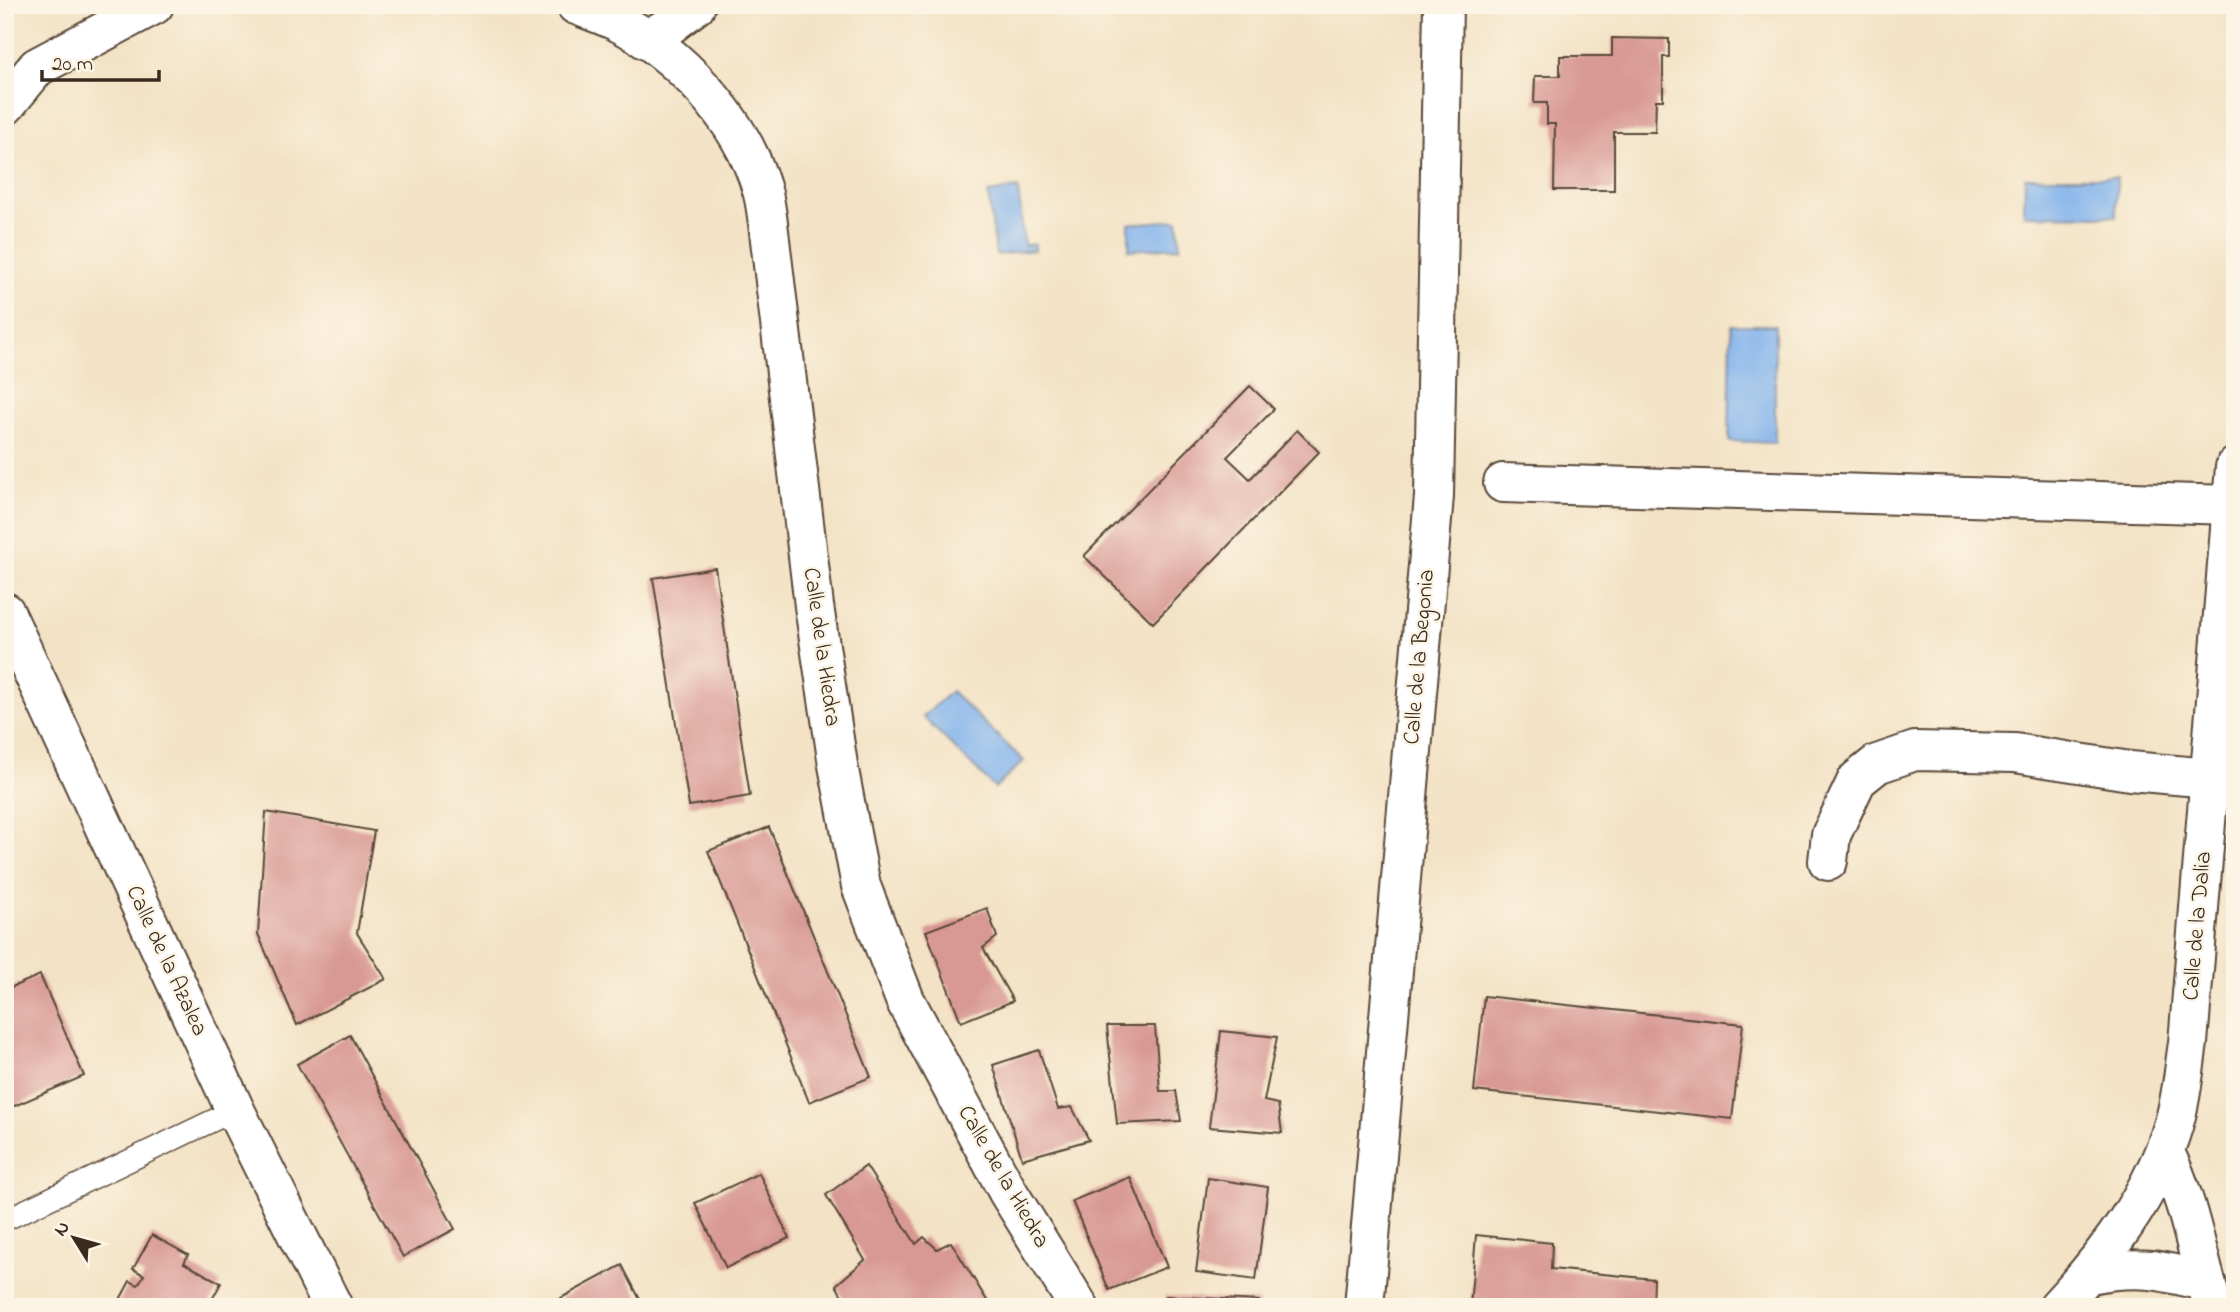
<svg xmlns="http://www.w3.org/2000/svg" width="2240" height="1312" font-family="'Indie Flower',sans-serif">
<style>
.water{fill:#81b2ec;stroke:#5e6e85;stroke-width:2}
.building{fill:#d89893}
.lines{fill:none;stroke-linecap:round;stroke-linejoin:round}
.service-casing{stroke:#574637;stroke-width:24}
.minor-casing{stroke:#574637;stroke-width:42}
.service{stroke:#fff;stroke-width:21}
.minor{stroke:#fff;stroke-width:38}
.labels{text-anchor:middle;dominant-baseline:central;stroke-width:5;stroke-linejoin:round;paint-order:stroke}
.street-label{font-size:23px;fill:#3b2a1e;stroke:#fcf5e5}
</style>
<rect width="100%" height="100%" fill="#fcf5e5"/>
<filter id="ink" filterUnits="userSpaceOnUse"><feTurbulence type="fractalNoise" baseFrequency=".0143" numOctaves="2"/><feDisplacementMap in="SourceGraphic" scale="14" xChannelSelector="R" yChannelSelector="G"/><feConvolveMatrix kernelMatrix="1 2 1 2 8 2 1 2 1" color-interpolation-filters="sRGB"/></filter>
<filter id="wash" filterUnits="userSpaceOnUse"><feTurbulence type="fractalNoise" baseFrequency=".00686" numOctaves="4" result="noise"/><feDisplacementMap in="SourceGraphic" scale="28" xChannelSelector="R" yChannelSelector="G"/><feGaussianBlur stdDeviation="1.57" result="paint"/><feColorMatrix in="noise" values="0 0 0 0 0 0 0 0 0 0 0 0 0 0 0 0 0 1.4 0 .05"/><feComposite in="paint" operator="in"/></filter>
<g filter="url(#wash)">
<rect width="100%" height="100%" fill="#f3e2c5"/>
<!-- water -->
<g class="water">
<polygon points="2025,177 2117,177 2116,216 2024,215"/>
<polygon points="1018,188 1024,245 1035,244 1034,250 996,255 988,193"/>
<polygon points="1178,220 1180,247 1129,250 1129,224"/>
<polygon points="1731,325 1775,325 1775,443 1729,441"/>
<polygon points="951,691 1024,761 995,788 923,717"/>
</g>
<g id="blocks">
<!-- building -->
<g class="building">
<polygon points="1612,38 1669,39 1669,57 1663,57 1663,100 1656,100 1655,132 1614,132 1614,190 1554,190 1555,124 1547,124 1547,103 1534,103 1535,76 1560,76 1560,56 1612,56"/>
<polygon points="1250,386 1274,409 1227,457 1250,479 1297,430 1319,452 1153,623 1084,556"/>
<polygon points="715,568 750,796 689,806 653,578"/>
<polygon points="266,812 374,831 357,933 386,979 297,1025 258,934"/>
<polygon points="769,827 871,1077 809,1102 708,851"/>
<polygon points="987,908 997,937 983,948 1013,1001 961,1022 926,931"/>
<polygon points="40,975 84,1076 5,1110 5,990"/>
<polygon points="1484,996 1743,1024 1732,1119 1474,1091"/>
<polygon points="1107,1026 1155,1026 1160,1091 1176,1091 1181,1121 1117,1124"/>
<polygon points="1221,1031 1277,1037 1264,1101 1278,1104 1282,1133 1209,1127"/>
<polygon points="350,1035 455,1229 403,1257 297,1064"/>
<polygon points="1039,1050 1058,1109 1072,1107 1089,1140 1022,1159 993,1065"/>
<polygon points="866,1166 916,1244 924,1237 937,1249 951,1242 991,1307 848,1307 836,1285 865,1260 826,1195"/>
<polygon points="759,1173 789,1238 726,1268 695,1203"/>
<polygon points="1130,1177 1167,1267 1109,1290 1072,1201"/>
<polygon points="1208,1178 1268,1187 1256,1280 1196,1272"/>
<polygon points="152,1235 188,1255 184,1263 221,1283 208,1307 116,1307 130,1281 138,1285 144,1275 133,1269"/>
<polygon points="1476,1235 1552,1243 1551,1269 1654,1279 1653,1307 1470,1307"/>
<polygon points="622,1265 644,1307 566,1307 561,1298"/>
<polygon points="1166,1296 1259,1301 1259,1307 1165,1307"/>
</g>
</g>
</g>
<g filter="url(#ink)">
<use href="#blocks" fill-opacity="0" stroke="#574637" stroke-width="2"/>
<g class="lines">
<defs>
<polyline id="service" points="5,1220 235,1110"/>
<g id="minor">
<path d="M576 5C589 10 603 15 616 21 678 52 741 119 761 187 765 198 766 211 768 223L814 606 838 765 861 886 905 1000 1008 1192 1079 1307"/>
<polyline points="645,39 662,31 696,5"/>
<polyline points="5,106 37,67 154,5"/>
<polyline points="1503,483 2232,505"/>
<polyline points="5,612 235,1110 333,1307"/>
<polyline points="1828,861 1831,835 1857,780 1877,764 1915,751 2015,753 2130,771 2210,778"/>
<path d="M2165 1153C2189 1201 2197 1255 2213 1307"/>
<path d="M2089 1274C2137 1265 2159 1269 2206 1282"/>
<polyline points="1364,1307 1434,496 1443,5"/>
<path d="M2058 1307C2108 1253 2153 1194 2174 1123 2182 1097 2184 1069 2188 1043L2235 467"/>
</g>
</defs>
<!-- service casing -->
<use href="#service" class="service-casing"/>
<!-- minor casing -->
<use href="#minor" class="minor-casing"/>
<!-- service -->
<use href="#service" class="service"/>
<!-- minor -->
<use href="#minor" class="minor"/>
</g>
</g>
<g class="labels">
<!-- street labels -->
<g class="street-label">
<text transform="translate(821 647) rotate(82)">Calle de la Hiedra</text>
<text transform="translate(1420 657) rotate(-85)">Calle de la Begonia</text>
<text transform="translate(2198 926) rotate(-85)">Calle de la Dalia</text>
<text transform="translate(166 961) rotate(65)">Calle de la Azalea</text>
<text transform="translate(1003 1177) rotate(60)">Calle de la Hiedra</text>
</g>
</g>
<!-- margin -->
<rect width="2240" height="1312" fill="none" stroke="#fcf5e5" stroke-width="28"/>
<!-- north arrow -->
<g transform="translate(74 1238) rotate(307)" stroke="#fcf5e5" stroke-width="5" paint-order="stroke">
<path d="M0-5L12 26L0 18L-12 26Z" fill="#3b2a1e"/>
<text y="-10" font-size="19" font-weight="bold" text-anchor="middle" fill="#3b2a1e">N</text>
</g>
<!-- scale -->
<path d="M42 70v10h117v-10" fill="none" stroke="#3b2a1e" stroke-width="3.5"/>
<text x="52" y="70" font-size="21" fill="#3b2a1e" stroke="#fcf5e5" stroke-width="5" paint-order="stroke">20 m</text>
</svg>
